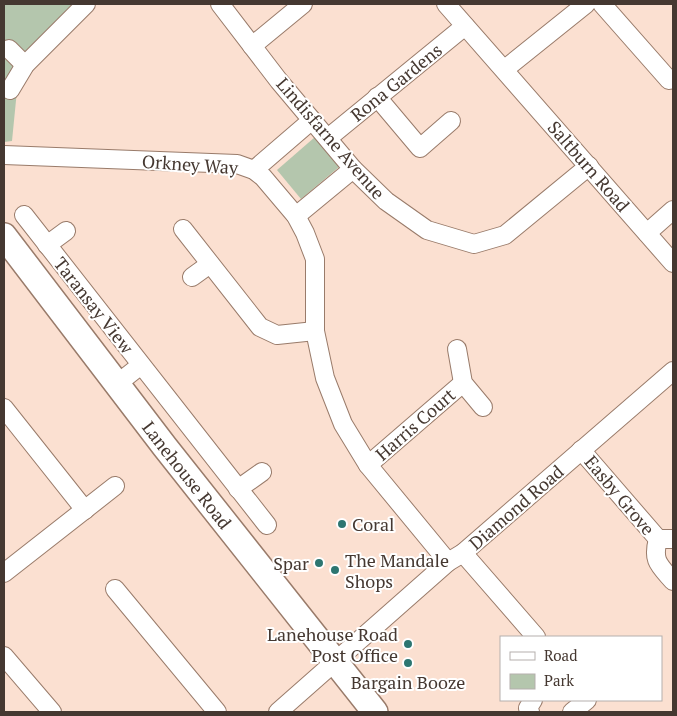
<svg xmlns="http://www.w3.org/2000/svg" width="677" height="716" font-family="'PT Serif',serif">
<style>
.green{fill:#b4c6ad}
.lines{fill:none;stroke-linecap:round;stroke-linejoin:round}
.street-casing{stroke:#997b6a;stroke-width:20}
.secondary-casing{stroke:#997b6a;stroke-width:28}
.street{stroke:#fff;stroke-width:18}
.secondary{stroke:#fff;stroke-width:25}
.poi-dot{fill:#2d7671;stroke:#fff;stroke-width:2}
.labels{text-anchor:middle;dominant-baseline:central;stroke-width:4;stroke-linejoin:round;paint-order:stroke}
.street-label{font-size:18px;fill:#453831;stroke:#fff}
.poi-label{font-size:18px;fill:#453831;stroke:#fff;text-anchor:start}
</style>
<rect width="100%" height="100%" fill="#fbe0d1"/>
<!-- green -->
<g class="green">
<polygon points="4,4 83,4 19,70 12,141 4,142"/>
<polygon points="315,137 339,167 301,199 277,170"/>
</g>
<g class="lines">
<defs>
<g id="street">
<polyline points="220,4 279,81 353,169 386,201 427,230 474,244 505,235 589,166"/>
<polyline points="446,4 673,263"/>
<polyline points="602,4 669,80"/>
<polyline points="252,46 303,4"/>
<polyline points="9,49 25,65"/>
<polyline points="505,69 586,4"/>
<polyline points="10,90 25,65 86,4"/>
<polyline points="377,97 420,148 451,121"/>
<polyline points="328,138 465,26"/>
<polyline points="4,155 237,164 254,170 263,177 296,216 305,233 315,259 315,331 325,378 343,424 368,465 448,562"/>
<polyline points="254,170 312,120"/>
<polyline points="24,215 267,525"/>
<polyline points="296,216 353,169"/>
<polyline points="183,229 260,327 277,335 315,331"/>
<polyline points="647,233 673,210"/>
<polyline points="47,245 66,231"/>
<polyline points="192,277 210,264"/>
<polyline points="457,349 463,383 483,407"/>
<polyline points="117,384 141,365"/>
<polyline points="4,408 85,510"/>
<polyline points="581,450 658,539"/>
<polyline points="368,465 463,383"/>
<polyline points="238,489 262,472"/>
<path d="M658 539C652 561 659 565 673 581"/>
<polyline points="658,539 673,539"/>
<polyline points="463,553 536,637"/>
<polyline points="4,573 115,486"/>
<polyline points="115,589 217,712"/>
<polyline points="4,656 52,712"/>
<polyline points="278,712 448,562 463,553 673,371"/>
<polyline points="530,712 528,708 533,700"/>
<polyline points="572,712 587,700"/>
</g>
<g id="secondary">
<path id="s1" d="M4 236 165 447 375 712"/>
</g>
</defs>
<!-- street casing -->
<use href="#street" class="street-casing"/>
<!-- secondary casing -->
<use href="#secondary" class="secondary-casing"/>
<!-- street -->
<use href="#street" class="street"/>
<!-- secondary -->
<use href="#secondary" class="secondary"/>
</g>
<!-- markers -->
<g class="poi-dot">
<circle cx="342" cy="524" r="5"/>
<circle cx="319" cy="563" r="5"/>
<circle cx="335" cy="570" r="5"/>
<circle cx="408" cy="644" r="5"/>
<circle cx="408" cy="663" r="5"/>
</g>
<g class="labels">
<!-- street labels -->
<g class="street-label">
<text transform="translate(396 82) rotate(-39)">Rona Gardens</text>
<text transform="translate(331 138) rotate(49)">Lindisfarne Avenue</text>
<text transform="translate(190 164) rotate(4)">Orkney Way</text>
<text transform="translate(589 166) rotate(49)">Saltburn Road</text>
<text transform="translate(94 305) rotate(52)">Taransay View</text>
<text transform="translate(415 424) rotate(-41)">Harris Court</text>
<text stroke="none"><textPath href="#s1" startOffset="301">Lanehouse Road</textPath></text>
<text transform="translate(620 495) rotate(50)">Easby Grove</text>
<text transform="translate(516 507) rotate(-41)">Diamond Road</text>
</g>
<!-- poi labels -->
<g class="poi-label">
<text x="352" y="524">Coral</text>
<text x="345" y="560">The Mandale<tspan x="345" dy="21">Shops</tspan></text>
<text x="309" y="563" text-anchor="end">Spar</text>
<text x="398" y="634" text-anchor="end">Lanehouse Road<tspan x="398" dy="21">Post Office</tspan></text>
<text x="408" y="682" text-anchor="middle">Bargain Booze</text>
</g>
</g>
<!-- border -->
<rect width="677" height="716" fill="none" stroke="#453831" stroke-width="10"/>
<!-- legend -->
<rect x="500" y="636" width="162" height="65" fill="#ffffff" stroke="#b5afad"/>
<rect x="510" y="652" width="25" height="8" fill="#ffffff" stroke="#b5afad"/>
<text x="544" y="661" font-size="15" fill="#453831">Road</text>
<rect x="510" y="674" width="25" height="15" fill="#b4c6ad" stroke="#b5afad"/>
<text x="544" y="686" font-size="15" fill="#453831">Park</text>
</svg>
